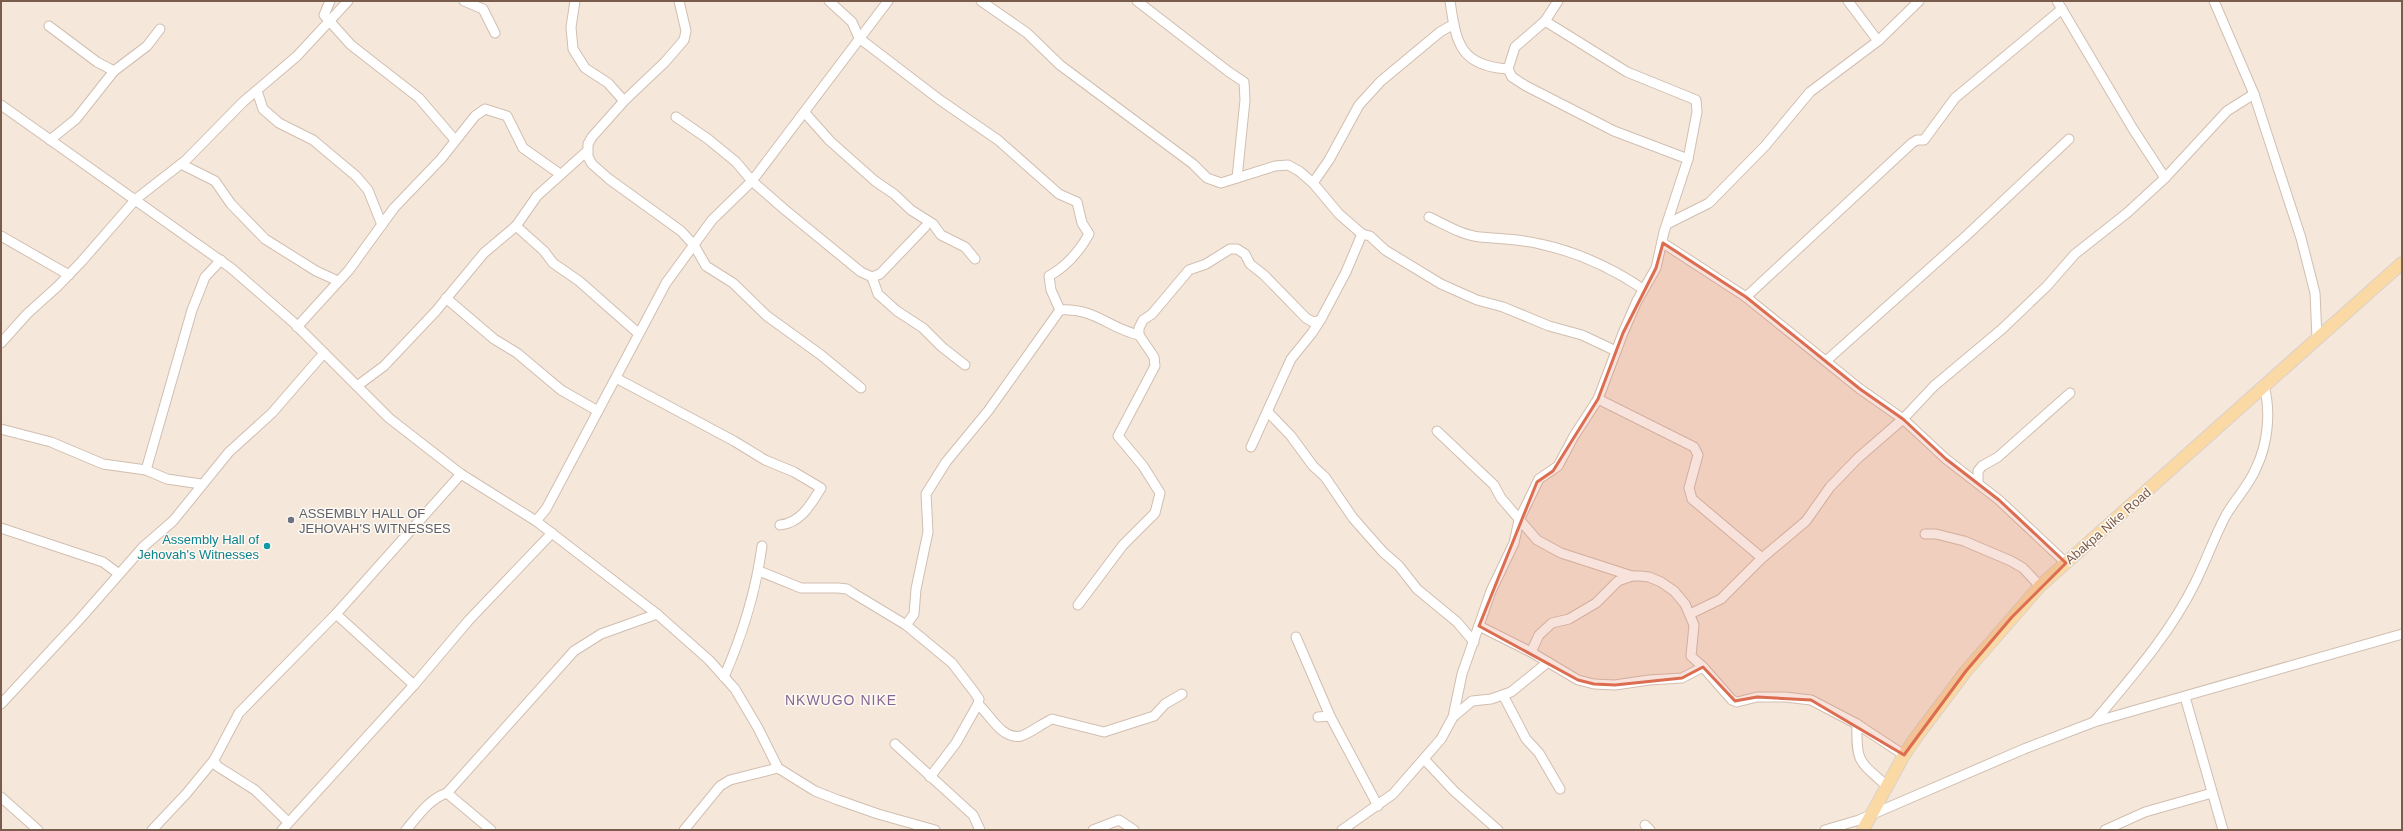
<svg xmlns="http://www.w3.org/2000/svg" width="2403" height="831" font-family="Helvetica,sans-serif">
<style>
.residential{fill:#f5e8da}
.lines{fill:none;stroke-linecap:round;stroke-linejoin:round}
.minor-casing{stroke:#d1beb0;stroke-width:11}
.major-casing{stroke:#dad1cd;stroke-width:14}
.minor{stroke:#fff;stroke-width:9}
.major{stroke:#fbd9a5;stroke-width:12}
.marked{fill:#dc6d51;fill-opacity:0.2;stroke:#dc6d51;stroke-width:3;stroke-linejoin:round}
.worship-dot{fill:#6b7280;stroke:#fffaf3;stroke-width:1.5}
.culture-dot{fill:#0f9aa8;stroke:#fffaf3;stroke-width:1.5}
.labels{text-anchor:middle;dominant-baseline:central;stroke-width:3;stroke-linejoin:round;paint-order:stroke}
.worship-label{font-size:13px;fill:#5b616d;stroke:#fffaf3;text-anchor:start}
.street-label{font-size:13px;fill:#7a5c4d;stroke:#fffaf3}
.culture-label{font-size:13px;fill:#0d838f;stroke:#fffaf3;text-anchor:end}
.neighbourhood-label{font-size:14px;letter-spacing:1px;fill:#846695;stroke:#fffaf3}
</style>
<rect width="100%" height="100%" fill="#fdf6ec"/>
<!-- residential -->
<rect class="residential" x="1" y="1" width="2401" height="829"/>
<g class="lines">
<defs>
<g id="minor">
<polyline points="330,1 324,15 351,45 419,98 455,140"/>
<polyline points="464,1 483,9 495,33"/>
<polyline points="575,1 571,27 573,49 585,68 608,83 624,101"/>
<polyline points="679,1 686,31 684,40 665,62 624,101 592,137 588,144 588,157 592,164 609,179 681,231 694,245 706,266 733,283 767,316 821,355 861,388"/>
<path d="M829 1 852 22 859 38 940 100 998 140 1059 194 1077 202 1082 223 1089 234C1079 252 1067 266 1049 276L1051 290 1060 310 988 411 946 462 926 494 928 532 916 589 914 614 906 625"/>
<polyline points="981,1 1027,33 1060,65 1193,164 1207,178 1221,183 1275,166 1288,165 1299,171 1313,183 1339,214 1362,234 1370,236 1385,250 1441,284 1477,300 1503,307 1549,326 1582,335 1616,351"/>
<polyline points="1137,1 1229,72 1244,82 1245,100 1237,178"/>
<path d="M1450 1C1456 43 1460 66 1508 69"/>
<polyline points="1558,1 1545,21 1515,47 1508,69 1512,77 1526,86 1614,131 1688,159"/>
<polyline points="1848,1 1878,41"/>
<polyline points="2057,1 2133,129 2165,178"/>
<polyline points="2214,1 2254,94 2301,238 2315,293 2317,338"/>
<polyline points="49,26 97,62 114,71"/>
<polyline points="257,91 263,109 279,123 313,140 356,176 368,190 382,225"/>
<polyline points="1,105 231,268 293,322 389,418 461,474 536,521 657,614 709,660 735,689 758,728 778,768 815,791 838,800 878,814 935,830"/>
<polyline points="805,113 830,141 875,181 894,194 911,210 933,224 941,235 965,247 975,259"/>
<polyline points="676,117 708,139 736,162 752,181 784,209 861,272 872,277 880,274 925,227"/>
<polyline points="50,140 76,119 114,71 147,46 160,29"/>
<polyline points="181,164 215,181 231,204 265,239 316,271 338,281"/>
<polyline points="1313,183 1329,160 1359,105 1381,81 1440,32 1454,24"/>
<path d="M1429 217C1446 225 1462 235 1480 237 1501 239 1520 239 1540 244 1577 252 1612 268 1643 289"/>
<polyline points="1667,224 1709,203 1765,146 1810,92 1878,41 1919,1"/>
<polyline points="516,226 544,251 553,263 579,281 638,333"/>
<polyline points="1,236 69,275"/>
<polyline points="1663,243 1746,297 1860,389 1903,419 1946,459 1999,500 2066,563"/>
<polyline points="872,277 878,294 897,311 923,328 942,347 965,365"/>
<polyline points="1746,297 1912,143 1917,140 1924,140 1955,98 2062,9"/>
<polyline points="446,298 494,339 517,353 561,390 598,411"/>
<path d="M1060 310C1096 308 1108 328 1139 335"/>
<polyline points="297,327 349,270 394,208 441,159 475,116 485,109 507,116 523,148 560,174"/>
<polyline points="1,343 27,314 58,286 82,261 136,199 186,160 243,102 297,56 348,1"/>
<polyline points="1826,361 1967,235 2069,139"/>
<path d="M616 378 734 441 765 460 794 472 821 488C811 504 801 523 780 525"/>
<polyline points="357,386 384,366 436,311 484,253 516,226 537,196 587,151"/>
<polyline points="1598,399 1694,447 1698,455 1689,488 1692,499 1762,558"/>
<polyline points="1268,412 1291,436 1313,466 1325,477 1353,518 1383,552 1399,566 1417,589 1457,622 1474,642"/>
<polyline points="1,429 51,442 103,464 146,470 167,479 201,484"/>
<polyline points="1437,431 1494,485 1501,498 1537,540 1561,553 1632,576"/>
<polyline points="1251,447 1291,359 1312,333 1321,319 1346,272 1362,234"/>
<polyline points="146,470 192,310 205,277 221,260"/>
<polyline points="1978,483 1978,471 1982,466 1998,457 2070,393"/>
<polyline points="536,521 546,509 666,283 712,220 752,181 888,1"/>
<polyline points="1,528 103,562 119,574"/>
<polyline points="1925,534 1936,534 1964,541 2011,561 2023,568 2040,586"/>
<polyline points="759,571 801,588 838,588 847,589 853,593 906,625 952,663 975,693 979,699 978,704 956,743 930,777"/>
<polyline points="1078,605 1123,545 1155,513 1160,493 1143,466 1118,436 1155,366 1154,357 1139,335 1139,328 1143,320 1152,314 1189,270 1206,264 1230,249 1237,249 1245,254 1250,264 1264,275 1306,318 1313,322 1318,321"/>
<polyline points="336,614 414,685"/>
<polyline points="1690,614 1721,599 1762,558 1806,521 1830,487 1858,458 1903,419 1934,386 2002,329 2047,286 2075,254 2127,213 2165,178 2227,111 2254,94"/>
<polyline points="1479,626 1531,652 1578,680 1594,684 1615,685 1649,680 1682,678 1703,667"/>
<polyline points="1296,637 1330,716"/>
<polyline points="1531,652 1539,635 1552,623 1569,619 1596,603 1618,581 1632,576 1640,576 1649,577 1661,582 1674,591 1685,604 1694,625 1691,656 1703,667 1732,700 1737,702 1757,697 1785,697 1811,700 1857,724 1904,755"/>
<path d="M724 677C742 636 756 590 762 546"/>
<polyline points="1503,695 1526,739 1539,753 1560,789"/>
<polyline points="2185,697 2223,830"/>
<polyline points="1,704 79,620 143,547 173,521 229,452 272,413 324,353"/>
<path d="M978 704C991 716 1002 740 1021 736 1029 734 1043 723 1052 719L1104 732 1154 716 1165 704 1182 694"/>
<polyline points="1318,717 1330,716 1378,806"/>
<polyline points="1453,717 1472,701 1491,699 1511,692 1548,662"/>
<path d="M2094 722C2130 679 2170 634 2195 583 2206 561 2214 538 2225 517 2234 500 2249 486 2256 468 2268 444 2271 411 2264 386"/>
<path d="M1857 724C1856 763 1859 761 1887 786"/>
<polyline points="895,744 973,815 980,830"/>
<polyline points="1424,759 1454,791 1498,830"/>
<polyline points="214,760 217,766 255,790 288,822"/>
<polyline points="447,793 491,830"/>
<polyline points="1,797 38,830"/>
<polyline points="1645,825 1650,830"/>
<polyline points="152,830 186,794 214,760 239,713 336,614 461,474"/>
<polyline points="282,830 414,685 469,620 552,533"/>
<path d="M406 830C418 816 429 799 447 793L574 651 601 634 657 614"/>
<polyline points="684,830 720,786 730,780 778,768"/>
<polyline points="1093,830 1119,820 1134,830"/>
<polyline points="1342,830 1393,794 1441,739 1453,717 1462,674 1491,591 1514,543 1519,520 1539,479 1558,466 1574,436 1598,399 1623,333 1637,301 1656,268 1664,232 1688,159 1697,112 1696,100 1627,72 1545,21"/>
<polyline points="1825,830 1859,820 2024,749 2094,722 2402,634"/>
<polyline points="2105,830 2145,812 2212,793"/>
</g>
<polyline id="major" points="1863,830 1904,755 1917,736 1966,671 2040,586 2402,263"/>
</defs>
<!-- minor casing -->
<use href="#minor" class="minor-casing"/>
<!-- major casing -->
<use href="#major" class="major-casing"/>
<!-- minor -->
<use href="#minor" class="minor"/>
<!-- major -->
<use href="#major" class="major"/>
</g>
<!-- marked area -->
<path class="marked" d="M1663 243 1746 297 1860 389 1903 419 1946 459 1999 500 2066 563 2012 617 1966 671 1904 755 1811 700 1757 697 1735 701 1703 667 1682 678 1615 685 1594 684 1578 680 1479 626 1537 482 1553 471 1598 399 1623 333 1656 268Z"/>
<!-- markers -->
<circle class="worship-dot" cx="291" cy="520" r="4"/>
<circle class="culture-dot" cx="267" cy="546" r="4"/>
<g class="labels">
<!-- worship labels -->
<g class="worship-label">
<text x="299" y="513">ASSEMBLY HALL OF<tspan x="299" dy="15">JEHOVAH'S WITNESSES</tspan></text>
</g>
<!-- street labels -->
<g class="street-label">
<text transform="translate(2108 526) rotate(-41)">Abakpa Nike Road</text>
</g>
<!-- culture labels -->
<g class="culture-label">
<text x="259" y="539">Assembly Hall of<tspan x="259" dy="15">Jehovah's Witnesses</tspan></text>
</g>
<!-- neighbourhood labels -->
<g class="neighbourhood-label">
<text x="841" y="700">NKWUGO NIKE</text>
</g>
</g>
<!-- border -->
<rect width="2403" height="831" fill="none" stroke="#7a5c4d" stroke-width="4"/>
</svg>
